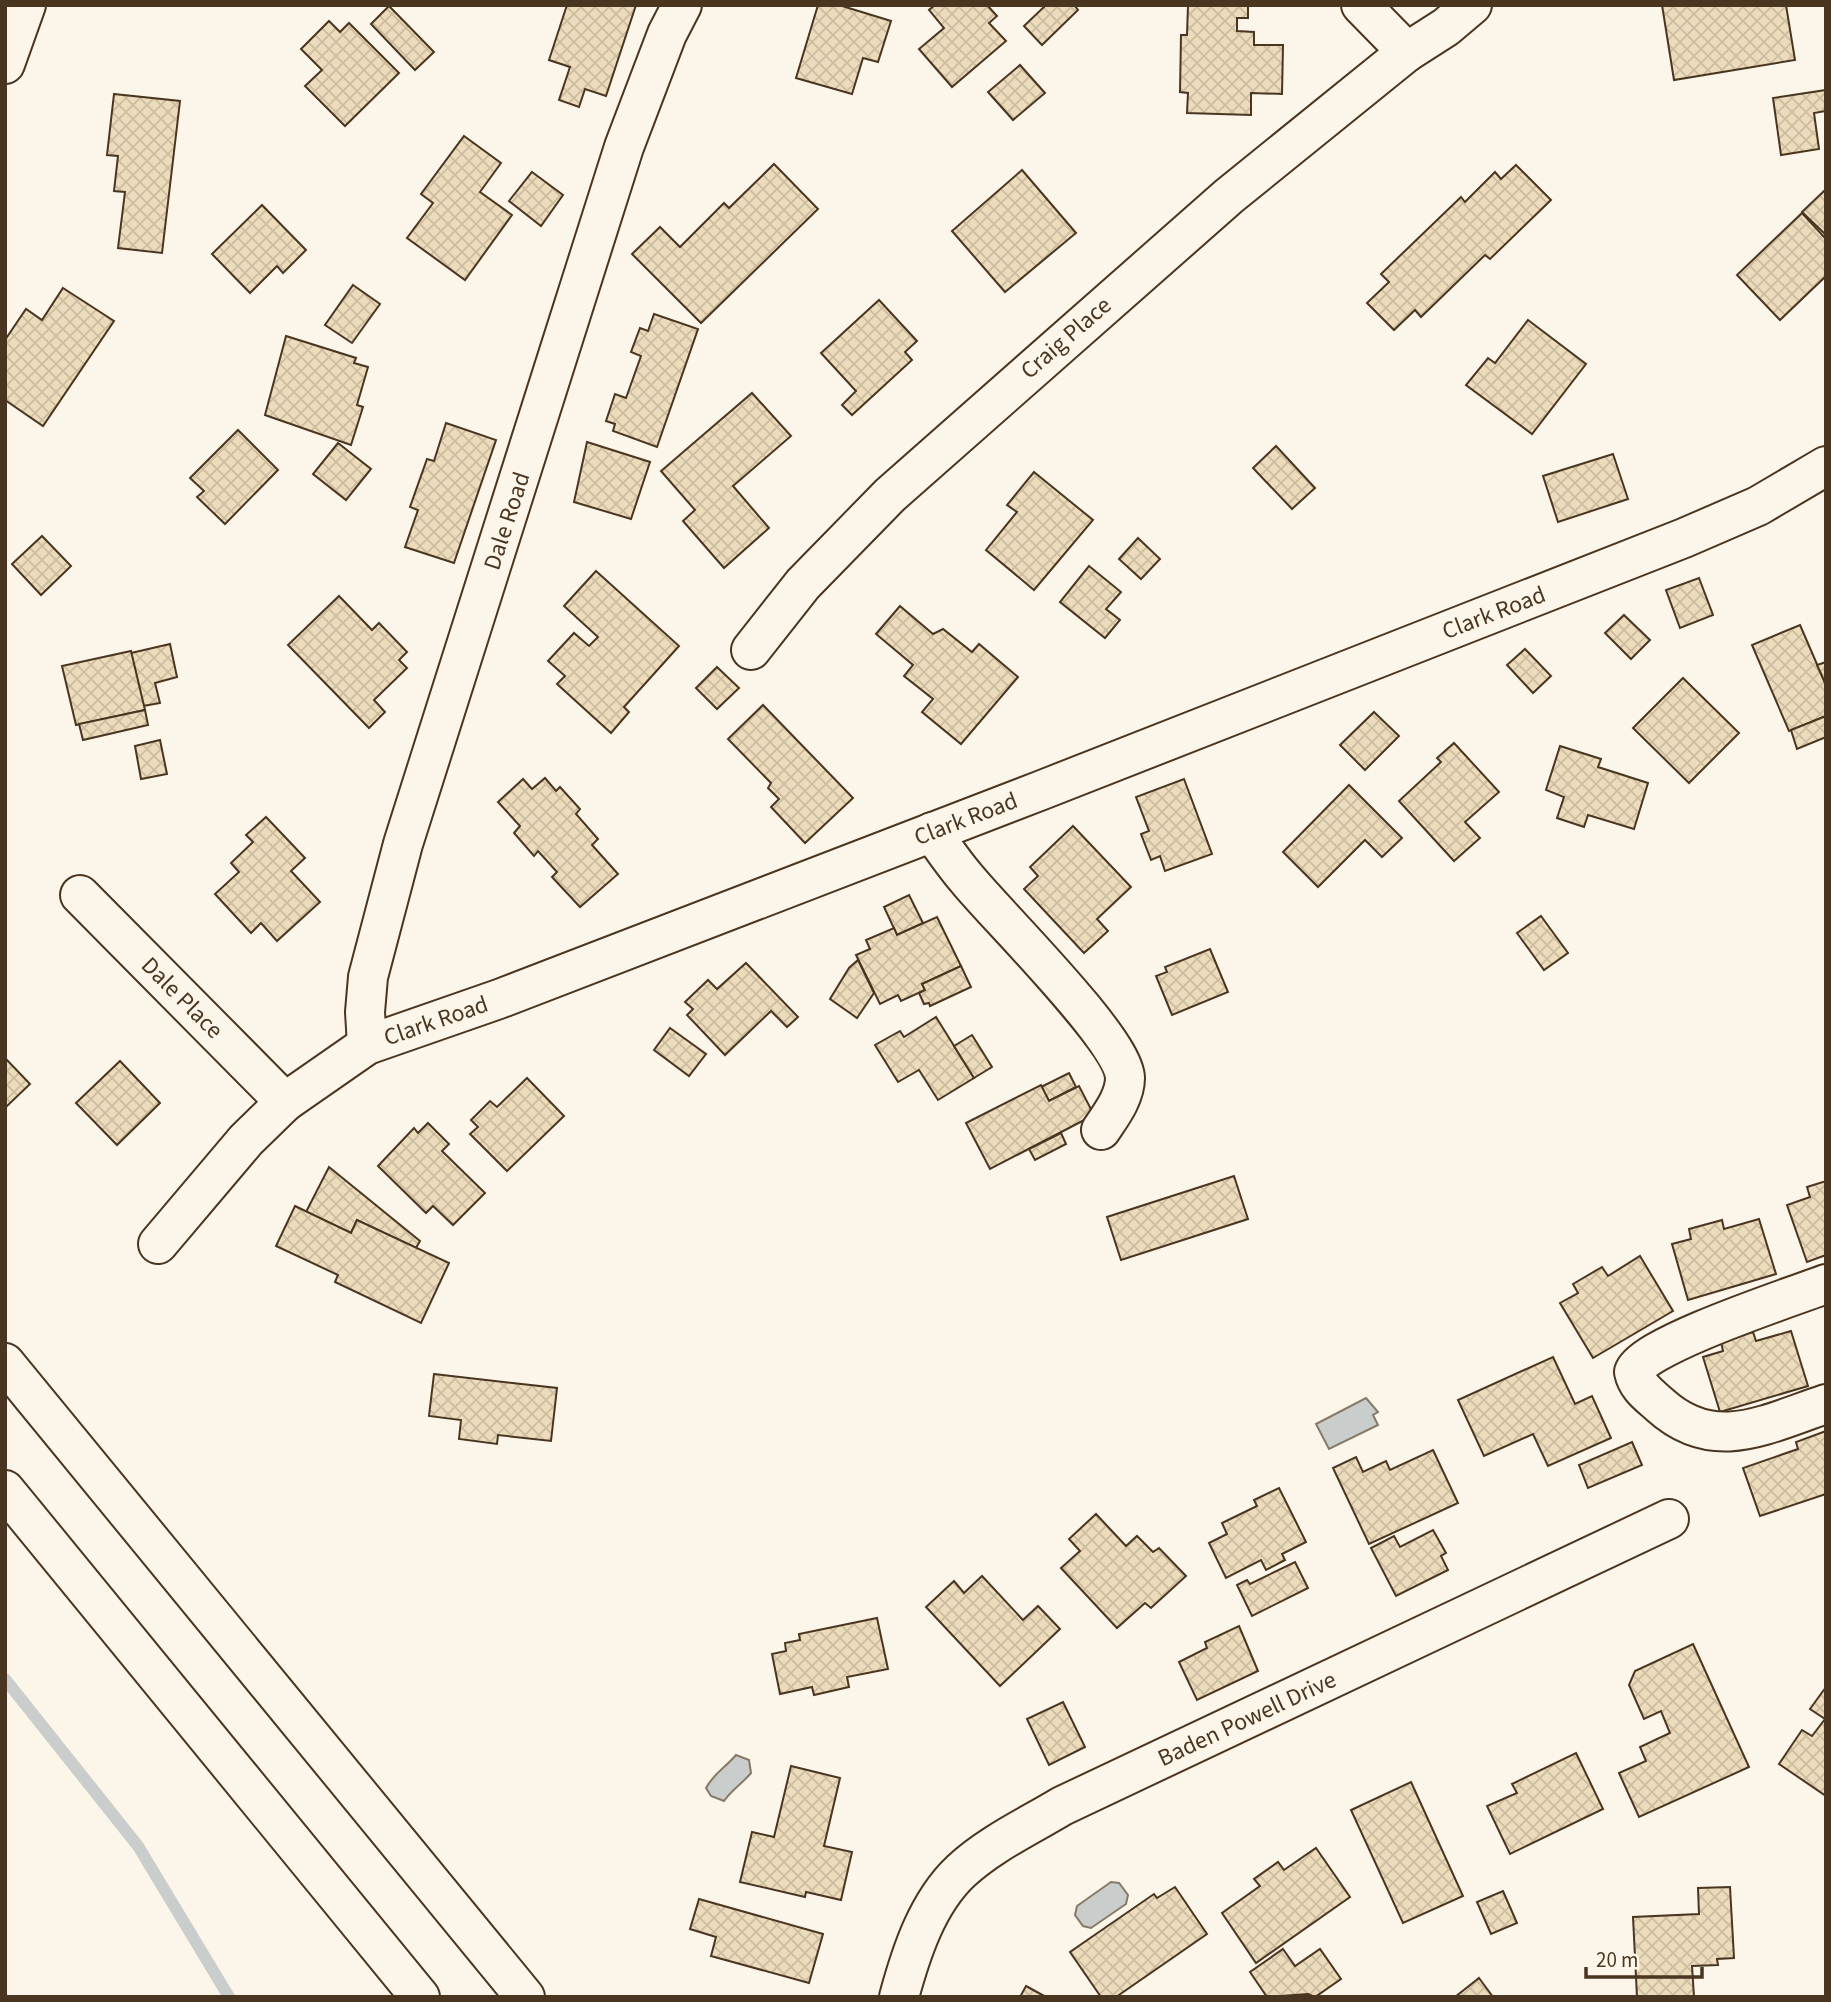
<svg xmlns="http://www.w3.org/2000/svg" width="1831" height="2002" font-family="'Source Sans 3',sans-serif">
<style>
.water{fill:#c9cecd;stroke:#887966;stroke-width:2}
.lines{fill:none;stroke-linecap:round;stroke-linejoin:round}
.stream{stroke:#c9cecd;stroke-width:12}
.building{fill:url(#building-cross-hatch);stroke:#4a3520;stroke-width:2}
.minor-casing{stroke:#4a3520;stroke-width:42}
.highway-casing{stroke:#4a3520;stroke-width:42}
.minor{stroke:#fbf6e9;stroke-width:38}
.highway{stroke:#fbf6e9;stroke-width:38}
.labels{text-anchor:middle;dominant-baseline:central;stroke-width:5;stroke-linejoin:round;paint-order:stroke}
.street-label{font-size:24px;fill:#4a3520;stroke:#fbf6e9}
</style>
<defs>
<pattern id="building-cross-hatch" width="8" height="8" patternUnits="userSpaceOnUse" patternTransform="scale(1.75)"><rect width="8" height="8" fill="#ecdcbc"/><path d="M0 0l8 8M0 8l8-8" fill="none" stroke="#ccbda1"/></pattern>
</defs>
<rect width="100%" height="100%" fill="#fbf6e9"/>
<!-- water -->
<g class="water">
<polygon points="1366,1398 1378,1412 1373,1415 1378,1425 1329,1449 1316,1424"/>
<path d="M736 1755 749 1760 751 1773C742 1784 732 1789 724 1801L711 1796 706 1788C714 1773 725 1768 736 1755Z"/>
<polygon points="1111,1882 1119,1883 1128,1895 1126,1904 1091,1928 1083,1926 1075,1915 1077,1906"/>
</g>
<g class="lines">
<!-- stream -->
<polyline class="stream" points="5,1679 138,1846 229,1997"/>
</g>
<!-- building -->
<g class="building">
<polygon points="567,5 636,5 606,96 585,89 579,107 559,100 570,67 549,60"/>
<polygon points="818,5 839,5 891,21 878,62 863,58 852,94 796,78"/>
<polygon points="935,5 987,5 997,16 989,23 1006,41 952,87 919,49 944,28 929,10"/>
<polygon points="1046,5 1074,5 1078,10 1042,45 1024,26"/>
<polygon points="1188,5 1248,5 1248,18 1237,18 1237,31 1254,32 1254,45 1283,45 1282,94 1251,93 1251,115 1187,113 1188,93 1180,92 1181,35 1187,35"/>
<polygon points="1662,5 1786,5 1795,60 1674,80"/>
<polygon points="389,6 434,52 415,70 371,24"/>
<polygon points="329,21 340,32 349,23 399,73 345,126 305,86 322,70 301,49"/>
<polygon points="1020,65 1045,93 1013,120 988,92"/>
<polygon points="1826,90 1826,111 1814,113 1819,149 1781,155 1773,98"/>
<polygon points="114,94 180,101 162,253 118,248 125,192 114,191 118,156 107,155"/>
<polygon points="464,136 501,163 480,192 512,215 465,280 407,238 433,203 421,194"/>
<polygon points="774,164 818,209 701,323 632,254 660,227 680,247 724,203 729,208"/>
<polygon points="1516,165 1551,200 1490,259 1485,255 1421,317 1415,310 1394,330 1367,303 1389,282 1381,274 1461,197 1465,202 1495,172 1501,179"/>
<polygon points="1022,170 1076,233 1005,292 952,231"/>
<polygon points="532,172 563,195 541,226 509,201"/>
<polygon points="1826,189 1826,235 1802,212"/>
<polygon points="262,205 306,250 283,273 277,266 250,293 212,254"/>
<polygon points="1802,213 1826,239 1826,276 1780,320 1737,275"/>
<polygon points="353,285 380,304 352,343 325,325"/>
<polygon points="63,288 114,321 43,426 5,400 5,340 26,309 42,320"/>
<polygon points="879,300 917,341 905,352 912,360 852,415 842,405 856,391 821,353"/>
<polygon points="654,314 698,329 657,447 613,431 615,424 606,421 615,394 626,398 641,356 631,352 640,328 648,331"/>
<polygon points="1528,320 1586,364 1532,434 1466,385 1488,358 1495,363"/>
<polygon points="286,336 356,358 354,363 368,367 357,405 363,407 351,445 265,415"/>
<polygon points="752,393 791,436 733,486 769,528 724,568 683,521 695,510 661,471"/>
<polygon points="446,423 496,440 454,563 405,547 418,510 410,507 427,459 434,461"/>
<polygon points="238,430 278,470 225,524 197,497 204,491 190,478"/>
<polygon points="587,442 650,462 631,519 574,502"/>
<polygon points="338,443 371,469 346,500 313,474"/>
<polygon points="1276,446 1315,488 1292,509 1253,468"/>
<polygon points="1613,454 1628,499 1558,522 1543,476"/>
<polygon points="1034,472 1093,520 1034,590 986,550 1017,512 1007,505"/>
<polygon points="42,536 71,566 41,595 12,564"/>
<polygon points="1138,538 1160,559 1141,579 1119,559"/>
<polygon points="1089,566 1121,592 1106,609 1120,620 1105,638 1060,602"/>
<polygon points="596,571 679,646 624,707 629,712 611,733 557,684 565,676 548,661 574,633 589,646 598,637 564,606"/>
<polygon points="1699,578 1713,615 1680,628 1666,590"/>
<polygon points="339,596 372,630 379,623 407,652 399,660 407,668 374,700 385,712 369,728 288,645"/>
<polygon points="900,606 933,634 943,629 972,652 979,644 1018,677 961,744 922,712 933,699 904,676 913,665 876,634"/>
<polygon points="1624,615 1650,640 1631,659 1605,633"/>
<polygon points="1800,625 1826,685 1826,716 1789,731 1752,645"/>
<polygon points="170,644 177,677 155,683 160,703 143,706 131,653"/>
<polygon points="1525,649 1551,676 1533,693 1507,665"/>
<polygon points="131,651 145,710 76,725 62,666"/>
<polygon points="1826,662 1826,685 1817,665"/>
<polygon points="717,667 739,688 717,709 696,688"/>
<polygon points="1683,678 1739,733 1689,783 1633,728"/>
<polygon points="763,705 853,798 805,843 771,807 779,799 768,788 771,783 728,739"/>
<polygon points="145,710 148,725 83,740 79,724"/>
<polygon points="1374,712 1399,736 1365,770 1340,745"/>
<polygon points="1826,716 1826,737 1797,749 1791,730"/>
<polygon points="160,740 167,774 141,779 135,746"/>
<polygon points="1454,743 1499,792 1465,822 1480,838 1454,861 1399,801 1441,762 1437,758"/>
<polygon points="1560,746 1601,759 1598,767 1648,783 1634,829 1588,815 1584,827 1557,818 1564,797 1546,790"/>
<polygon points="545,778 556,791 560,787 580,809 576,814 598,839 592,845 618,874 580,907 552,877 557,872 538,851 534,856 514,833 520,826 498,802 523,779 532,789"/>
<polygon points="1184,779 1212,854 1165,871 1160,856 1151,860 1141,834 1149,831 1136,797"/>
<polygon points="1349,785 1402,838 1382,857 1365,840 1318,887 1283,852"/>
<polygon points="266,817 305,858 291,871 320,902 277,941 261,923 251,933 215,894 239,872 231,863 253,842 246,835"/>
<polygon points="1073,826 1131,887 1097,919 1108,931 1084,953 1024,889 1038,876 1030,867"/>
<polygon points="909,895 923,923 897,935 884,907"/>
<polygon points="1541,916 1568,953 1544,970 1517,933"/>
<polygon points="937,917 961,966 922,984 925,990 901,1001 898,995 880,1004 856,955 870,949 866,940 894,928 897,935"/>
<polygon points="1210,949 1228,992 1172,1015 1156,976 1167,972 1165,967"/>
<polygon points="858,960 874,993 857,1018 830,999 849,968"/>
<polygon points="746,963 798,1017 787,1027 771,1011 725,1055 687,1015 693,1009 685,1002 708,980 717,989"/>
<polygon points="961,966 971,987 930,1006 929,1003 924,1004 919,993 925,990 922,984"/>
<polygon points="936,1017 974,1078 938,1100 919,1070 898,1082 875,1045 900,1031 904,1037"/>
<polygon points="670,1028 706,1054 689,1076 654,1050"/>
<polygon points="972,1035 992,1067 974,1078 954,1046"/>
<polygon points="5,1058 30,1084 5,1108"/>
<polygon points="120,1061 160,1103 117,1145 76,1103"/>
<polygon points="1069,1073 1076,1087 1049,1101 1041,1087"/>
<polygon points="527,1078 564,1116 507,1171 470,1134 478,1127 471,1120 490,1101 497,1107"/>
<polygon points="1041,1085 1049,1101 1079,1086 1094,1115 990,1169 966,1123"/>
<polygon points="428,1123 449,1144 442,1151 485,1193 453,1225 433,1206 426,1213 378,1166 414,1128 418,1133"/>
<polygon points="1061,1133 1066,1144 1035,1160 1029,1149"/>
<polygon points="329,1167 420,1241 416,1248 357,1220 351,1233 306,1212"/>
<polygon points="1234,1176 1248,1219 1121,1260 1107,1217"/>
<polygon points="1826,1181 1826,1255 1807,1262 1787,1205 1810,1197 1807,1187"/>
<polygon points="295,1206 351,1233 357,1220 449,1263 421,1323 335,1282 338,1275 276,1246"/>
<polygon points="1759,1219 1776,1274 1688,1300 1672,1244 1691,1239 1689,1229 1722,1220 1724,1229"/>
<polygon points="1640,1256 1673,1311 1593,1358 1560,1303 1578,1293 1573,1284 1602,1267 1608,1276"/>
<polygon points="1791,1331 1808,1386 1720,1412 1703,1357 1723,1351 1721,1342 1753,1332 1756,1341"/>
<polygon points="1553,1357 1575,1404 1592,1396 1611,1438 1548,1466 1533,1434 1484,1456 1458,1400"/>
<polygon points="434,1374 557,1388 551,1441 498,1435 497,1444 459,1439 461,1420 429,1416"/>
<polygon points="1826,1431 1826,1494 1760,1516 1743,1468 1798,1449 1796,1442"/>
<polygon points="1632,1442 1642,1465 1588,1488 1579,1465"/>
<polygon points="1433,1450 1458,1503 1369,1544 1333,1468 1356,1457 1363,1472 1386,1461 1390,1470"/>
<polygon points="1279,1488 1306,1542 1282,1554 1285,1560 1266,1570 1261,1560 1226,1578 1209,1543 1227,1534 1222,1523 1257,1506 1254,1500"/>
<polygon points="1096,1514 1126,1546 1137,1536 1153,1552 1159,1548 1186,1576 1151,1608 1145,1603 1117,1628 1061,1568 1080,1551 1069,1539"/>
<polygon points="1433,1530 1446,1553 1441,1556 1448,1570 1396,1596 1371,1548 1394,1536 1400,1547"/>
<polygon points="1295,1562 1308,1588 1252,1616 1237,1585 1247,1580 1250,1584"/>
<polygon points="982,1576 1023,1620 1038,1606 1060,1629 1000,1686 926,1607 954,1581 964,1593"/>
<polygon points="877,1618 888,1669 847,1677 849,1687 814,1695 812,1687 780,1694 772,1654 786,1651 785,1643 800,1640 799,1634"/>
<polygon points="1239,1626 1258,1671 1197,1700 1179,1662 1207,1648 1205,1642"/>
<polygon points="1693,1644 1749,1767 1639,1817 1619,1773 1646,1761 1640,1747 1670,1733 1661,1711 1644,1719 1629,1685 1635,1671"/>
<polygon points="1826,1687 1826,1796 1779,1764 1802,1730 1812,1736 1825,1719 1810,1709"/>
<polygon points="1063,1702 1085,1747 1049,1765 1027,1719"/>
<polygon points="1576,1753 1603,1809 1510,1854 1487,1806 1517,1793 1512,1784"/>
<polygon points="791,1766 840,1778 824,1846 852,1852 841,1900 806,1892 805,1897 740,1882 752,1832 774,1837"/>
<polygon points="1411,1782 1463,1896 1403,1923 1351,1810"/>
<polygon points="1316,1848 1350,1897 1256,1963 1222,1913 1260,1886 1254,1879 1278,1862 1284,1870"/>
<polygon points="1175,1887 1207,1934 1116,1997 1101,1997 1070,1952 1154,1894 1157,1898"/>
<polygon points="1730,1887 1734,1958 1717,1959 1718,1965 1692,1966 1694,1997 1637,1997 1633,1917 1699,1914 1698,1888"/>
<polygon points="1503,1891 1517,1923 1491,1934 1477,1902"/>
<polygon points="699,1899 823,1934 809,1983 711,1956 716,1937 690,1929"/>
<polygon points="1283,1949 1295,1966 1320,1949 1341,1979 1315,1997 1308,1994 1267,1997 1250,1972"/>
<polygon points="1479,1978 1493,1997 1455,1997"/>
<polygon points="1026,1986 1046,1997 1020,1997"/>
</g>
<g class="lines">
<defs>
<g id="minor">
<polyline points="1361,5 1407,52 1446,27 1472,5"/>
<polyline points="5,64 26,5"/>
<polyline points="751,650 803,584 890,495 1229,196 1407,52"/>
<path d="M932 832C943 848 954 864 967 879 996 915 1124 1040 1125 1078 1125 1097 1111 1115 1101 1130"/>
<polyline points="80,895 285,1102"/>
<polyline points="367,1045 365,1012 368,977 403,844 624,147 667,34 682,5"/>
<polyline points="158,1244 246,1140 285,1102 367,1045 499,999 1042,790 1684,538 1758,506 1826,466"/>
<path d="M1826 1284C1794 1296 1641 1346 1634 1372 1637 1387 1649 1395 1660 1405 1714 1454 1766 1424 1826 1404"/>
<path d="M899 1997C911 1953 927 1903 961 1871 990 1844 1029 1826 1062 1806L1669 1519"/>
</g>
<g id="highway">
<polyline points="5,1363 525,1997"/>
<polyline points="5,1490 420,1997"/>
</g>
</defs>
<!-- minor casing -->
<use href="#minor" class="minor-casing"/>
<!-- highway casing -->
<use href="#highway" class="highway-casing"/>
<!-- minor -->
<use href="#minor" class="minor"/>
<!-- highway -->
<use href="#highway" class="highway"/>
</g>
<g class="labels">
<!-- street labels -->
<g class="street-label">
<text transform="translate(1066 338) rotate(-41)">Craig Place</text>
<text transform="translate(507 521) rotate(-72)">Dale Road</text>
<text transform="translate(1494 613) rotate(-21)">Clark Road</text>
<text transform="translate(966 819) rotate(-21)">Clark Road</text>
<text transform="translate(182 998) rotate(45)">Dale Place</text>
<text transform="translate(436 1021) rotate(-19)">Clark Road</text>
<text transform="translate(1247 1719) rotate(-25)">Baden Powell Drive</text>
</g>
</g>
<!-- border -->
<rect width="1831" height="2002" fill="none" stroke="#4a3520" stroke-width="14"/>
<!-- scale -->
<path d="M1586 1967v10h116v-10" fill="none" stroke="#4a3520" stroke-width="3.5"/>
<text x="1596" y="1967" font-size="21" fill="#4a3520" stroke="#fbf6e9" stroke-width="5" paint-order="stroke">20 m</text>
</svg>
